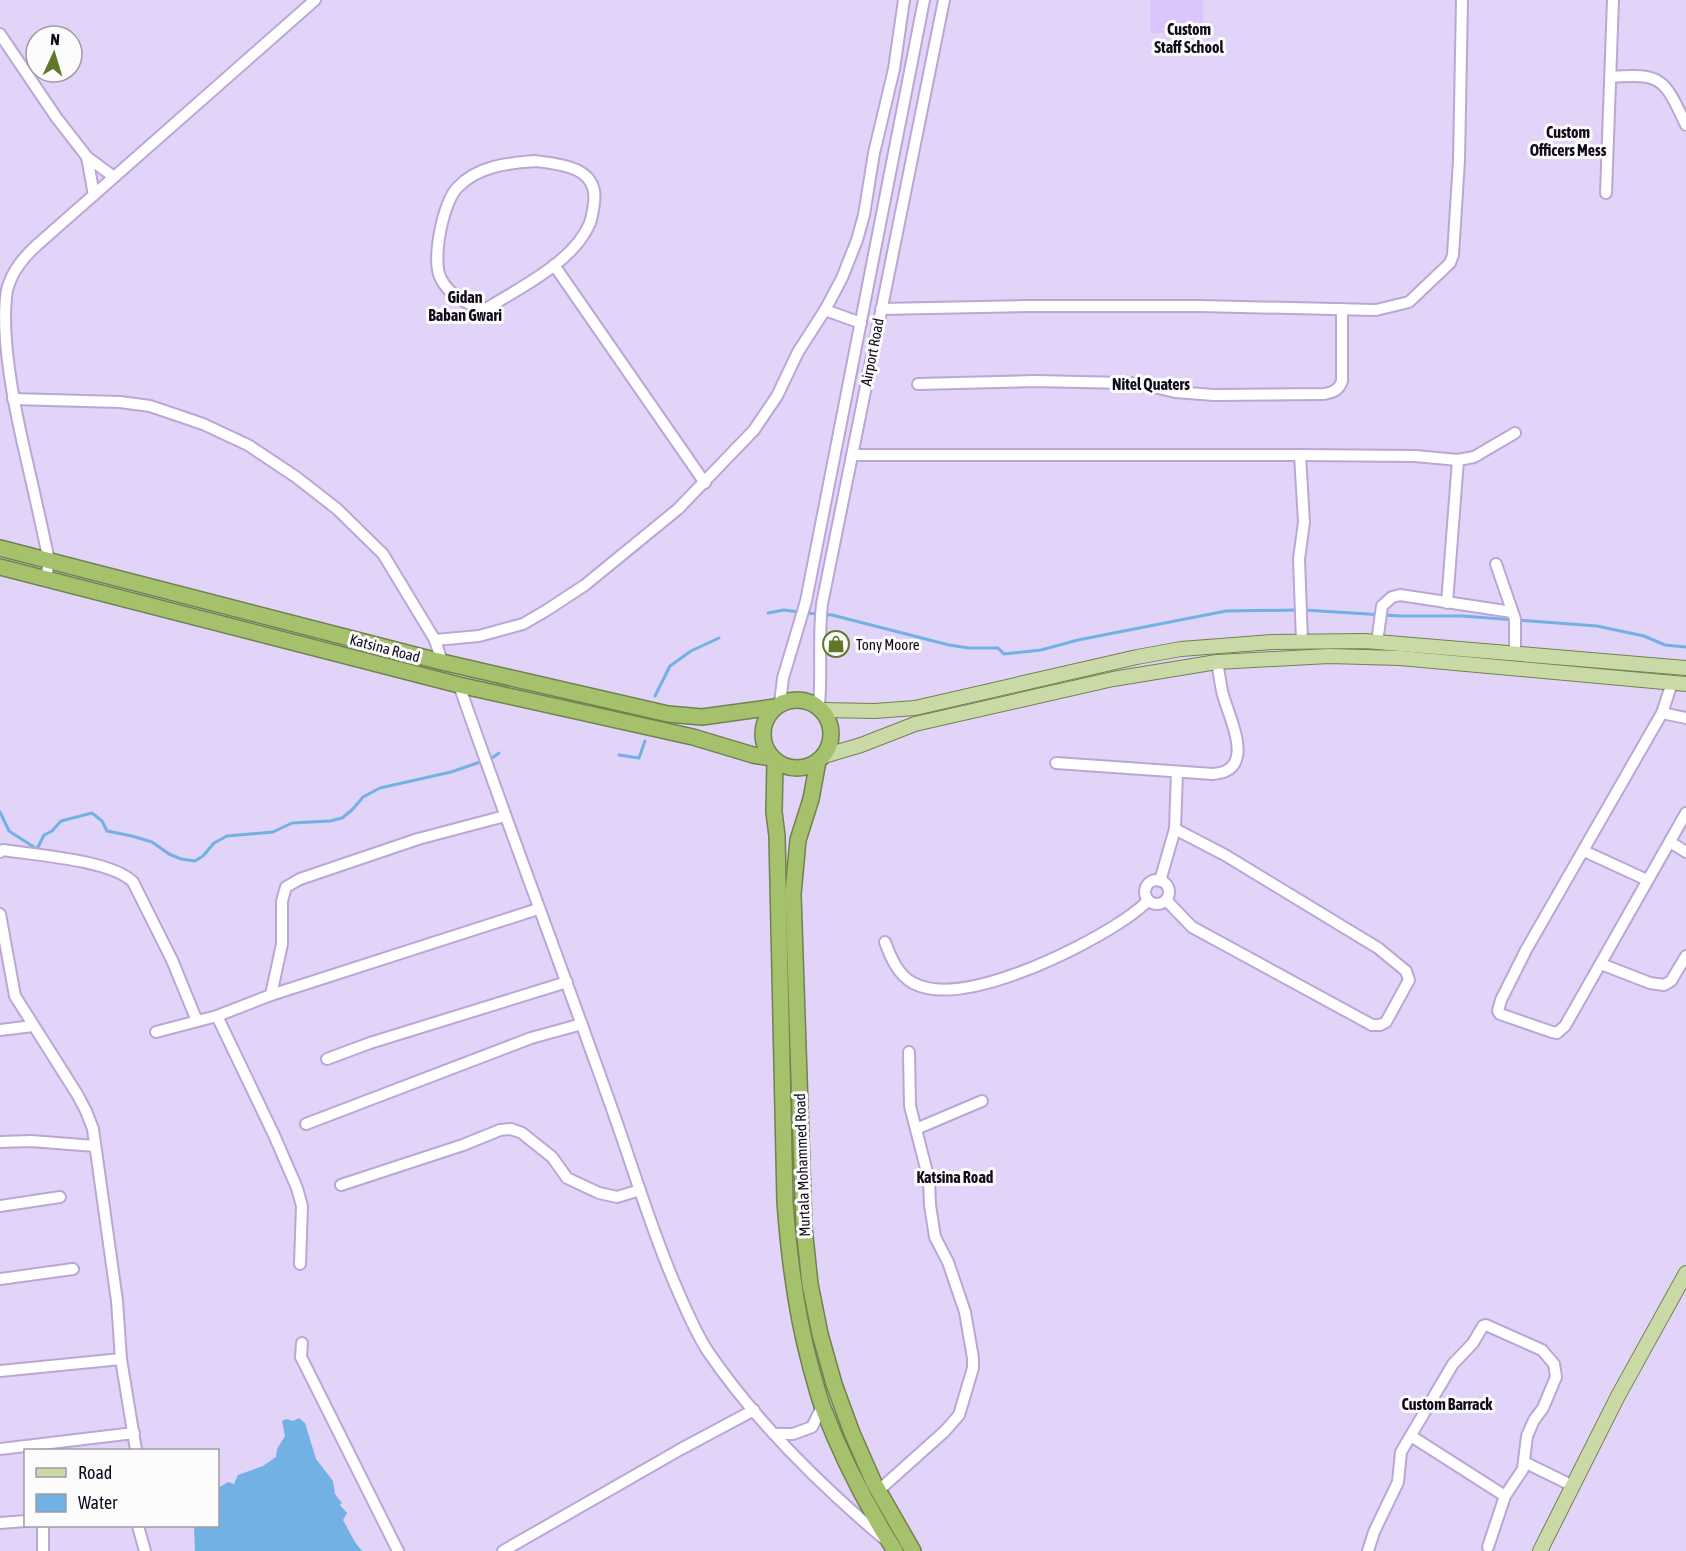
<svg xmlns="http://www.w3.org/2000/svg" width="1686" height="1551" font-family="'Asap Condensed',sans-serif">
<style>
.built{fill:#dcc5fc}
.water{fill:#72b1e3}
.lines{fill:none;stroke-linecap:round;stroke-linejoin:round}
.stream{stroke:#72b1e3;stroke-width:3}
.minor-casing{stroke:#baa7d5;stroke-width:14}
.major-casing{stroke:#728150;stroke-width:16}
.highway-casing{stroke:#728150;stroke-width:18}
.minor{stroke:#fff;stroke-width:10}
.major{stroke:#c9daa7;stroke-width:14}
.highway{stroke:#a5c16c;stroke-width:15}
.labels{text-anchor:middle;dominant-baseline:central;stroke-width:6;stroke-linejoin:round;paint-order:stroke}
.street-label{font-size:15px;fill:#120b1b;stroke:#fcfcfc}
.poi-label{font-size:15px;fill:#120b1b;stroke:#fcfcfc;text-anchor:start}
.neighbourhood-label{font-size:16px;font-weight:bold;fill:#120b1b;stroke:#fcfcfc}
</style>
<rect width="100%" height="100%" fill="#e2d3f9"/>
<!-- built -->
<rect class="built" x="1150" y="0" width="53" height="33"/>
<!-- water -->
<polygon class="water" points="299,1418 305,1423 316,1459 333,1481 335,1494 342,1503 340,1505 347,1513 343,1520 355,1542 362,1551 195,1551 194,1526 218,1526 218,1488 228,1482 234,1484 238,1475 263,1466 276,1457 277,1449 285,1436 282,1421 286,1419 293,1421"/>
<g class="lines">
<!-- stream -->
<g class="stream">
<polyline points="1304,610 1400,616 1462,616 1597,626 1644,636 1665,645 1686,647"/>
<polyline points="768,613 784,610 799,612"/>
<polyline points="805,613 832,615 949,645 969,648 998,648 1004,654 1041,650 1078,640 1226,611 1298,610"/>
<polyline points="655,696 670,666 691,651 719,638"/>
<polyline points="619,755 639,758 645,741"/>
<polyline points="0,812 9,831 37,849 44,835 52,831 61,821 92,813 102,821 107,831 132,836 152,842 169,854 181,859 195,861 203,856 214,843 227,836 273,832 292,823 330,821 342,818 352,810 363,797 380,788 451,772 492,758 499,753"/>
</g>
<defs>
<g id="minor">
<polyline points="0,34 56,117 87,157 114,177"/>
<path d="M1611 77C1663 73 1664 79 1686 125"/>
<polyline points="87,157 94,195"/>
<path d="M535 161C560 164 599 167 594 203 593 210 592 219 589 225 572 263 519 288 486 309 469 306 449 295 441 279 431 261 443 201 458 187 478 166 508 163 535 161Z"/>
<polyline points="1606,193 1613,0"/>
<polyline points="554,265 705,483"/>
<polyline points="881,309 1027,306 1199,306 1376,310 1409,302 1450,263 1453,255 1459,160 1462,0"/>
<polyline points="825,310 861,323"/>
<path d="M918 384 1035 381 1125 383 1142 384 1175 392 1214 395 1324 394C1334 392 1339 390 1342 381V309"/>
<polyline points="13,399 120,402 150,406 203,424 248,445 296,477 337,509 383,554 435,640 442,662"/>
<polyline points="852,455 1300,455 1415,456 1458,460 1474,457 1515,433"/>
<polyline points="1300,455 1304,522 1299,559 1302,641"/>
<polyline points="1496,564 1515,619 1515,652"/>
<path d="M46 579 49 561C41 522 32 483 23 444 13 400 0 334 7 290 12 271 23 258 37 245L315 0"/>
<polyline points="1447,603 1458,460"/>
<polyline points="435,640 479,636 523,624 547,610 585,585 678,509 754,430 777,396 798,352 825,310 842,278 857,240 864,215 874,153 894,69 904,0"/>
<polyline points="1377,642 1382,606 1392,597 1400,595 1512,612"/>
<polyline points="1672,683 1662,713 1526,950 1501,1000 1498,1011 1500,1014 1552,1032 1557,1033 1565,1026 1686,813"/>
<path d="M459 685C508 826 561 965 611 1106 633 1167 651 1230 677 1289 686 1310 695 1331 707 1350 755 1421 818 1483 883 1538"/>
<polyline points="780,703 783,678 806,601 924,0"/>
<path d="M819 706C822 672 818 639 822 604L944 0"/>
<polyline points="1662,713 1686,718"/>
<path d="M1056 763 1213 774C1222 773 1232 771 1236 760 1243 742 1226 709 1222 691 1220 681 1219 672 1217 662"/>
<polyline points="1670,842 1686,852"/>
<polyline points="1584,851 1647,880"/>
<path d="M0 852 3 850C35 855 111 860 133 882L172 960 197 1021"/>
<circle cx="1157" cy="892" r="12"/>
<polyline points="1160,881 1175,829 1177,772"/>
<polyline points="1166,900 1192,927 1372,1025 1380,1025 1386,1022 1409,980 1406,971 1378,948 1225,855 1175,829"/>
<polyline points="0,914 15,996 77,1094 86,1111 93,1129 117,1301 121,1359 136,1450"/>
<path d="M885 942C891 958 898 975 913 983 961 1009 1078 950 1119 923 1129 917 1139 909 1148 901"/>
<polyline points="1601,964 1650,983 1664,985 1671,981 1686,956"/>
<polyline points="271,995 282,944 282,901 286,887 300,879 418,839 505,816"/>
<polyline points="217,1016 274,1135 297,1188 302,1206 300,1264"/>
<polyline points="0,1030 33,1026"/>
<polyline points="156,1032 217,1016 271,995 538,909"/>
<polyline points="327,1059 370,1043 567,982"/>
<polyline points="306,1124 531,1038 582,1024"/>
<polyline points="916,1129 982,1101"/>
<polyline points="0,1142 31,1141 95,1146"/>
<polyline points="341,1185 463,1145 500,1130 511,1129 522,1133 552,1157 567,1178 599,1193 617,1197 640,1190"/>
<polyline points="0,1206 60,1197"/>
<polyline points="0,1279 73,1269"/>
<polyline points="302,1343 301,1357 398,1551"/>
<polyline points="0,1371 121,1359"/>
<polyline points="774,1434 793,1434 812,1427 822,1407"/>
<polyline points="1411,1436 1505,1496"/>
<polyline points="0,1449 134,1433"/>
<polyline points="1524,1462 1573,1486"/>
<polyline points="878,1491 945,1431 959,1415 973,1368 973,1358 965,1312 948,1262 935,1237 930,1205 929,1180 910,1106 909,1052"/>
<polyline points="0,1523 26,1521"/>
<polyline points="138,1526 145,1551"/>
<polyline points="43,1551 43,1526"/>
<polyline points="503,1551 681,1449 754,1410"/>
<polyline points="1368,1551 1374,1532 1398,1482 1401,1452 1453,1364 1473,1343 1483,1326 1486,1325 1542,1350 1554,1364 1556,1377 1543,1408 1534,1420 1527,1436 1523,1469 1505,1496 1488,1547"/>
</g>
<g id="major">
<polyline points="822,710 875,711 915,708 1137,657 1181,649 1272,642 1365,641 1686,668"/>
<polyline points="824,756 861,745 915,724 1113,679 1217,662 1329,656 1400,658 1686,684"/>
<polyline points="1540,1551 1618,1396 1686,1273"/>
</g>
<g id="highway">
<polyline points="0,548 442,662 668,714 702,717 775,707"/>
<polyline points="0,567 459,685 693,737 753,755 771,758"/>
<circle cx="797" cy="734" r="34"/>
<path d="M775 761 774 812 777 836 785 1201C789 1258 796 1313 811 1368 815 1381 818 1395 823 1408 842 1458 867 1506 895 1551"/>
<polyline points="818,761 811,799 798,840 793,894 802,1169 804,1227 810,1284 820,1334 834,1384 852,1433 874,1483 913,1551"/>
</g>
</defs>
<!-- minor casing -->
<use href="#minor" class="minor-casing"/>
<!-- major casing -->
<use href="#major" class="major-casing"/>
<!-- highway casing -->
<use href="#highway" class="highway-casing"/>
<!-- minor -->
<use href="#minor" class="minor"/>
<!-- major -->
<use href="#major" class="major"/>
<!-- highway -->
<use href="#highway" class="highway"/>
</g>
<!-- icons -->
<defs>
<symbol id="shop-ring" viewBox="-11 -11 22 22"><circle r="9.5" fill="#fcfcfc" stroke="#607728" stroke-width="1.5"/><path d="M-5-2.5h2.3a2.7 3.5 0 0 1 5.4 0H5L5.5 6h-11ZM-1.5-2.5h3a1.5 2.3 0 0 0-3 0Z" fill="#607728"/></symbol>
</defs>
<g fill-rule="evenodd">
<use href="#shop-ring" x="821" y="629" width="30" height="30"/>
</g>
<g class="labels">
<!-- street labels -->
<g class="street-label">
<text transform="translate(872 352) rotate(-79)">Airport Road</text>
<text transform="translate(385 648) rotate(15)">Katsina Road</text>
<text transform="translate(802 1165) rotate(-92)">Murtala Mohammed Road</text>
</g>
<!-- poi labels -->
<g class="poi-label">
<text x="856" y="644">Tony Moore</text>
</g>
<!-- neighbourhood labels -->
<g class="neighbourhood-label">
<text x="1189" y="29">Custom<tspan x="1189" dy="18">Staff School</tspan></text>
<text x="1568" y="132">Custom<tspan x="1568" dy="18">Officers Mess</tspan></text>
<text x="465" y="297">Gidan<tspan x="465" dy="18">Baban Gwari</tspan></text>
<text x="1151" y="384">Nitel Quaters</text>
<text x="955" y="1177">Katsina Road</text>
<text x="1447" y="1404">Custom Barrack</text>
</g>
</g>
<!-- legend -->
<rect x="24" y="1449" width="195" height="78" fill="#fcfcfc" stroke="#9e9ca2" stroke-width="1.5"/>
<rect x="36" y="1468" width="30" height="9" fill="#c9daa7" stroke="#9e9ca2" stroke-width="1.5"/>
<text x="78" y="1479" font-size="18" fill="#120b1b">Road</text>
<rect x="36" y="1494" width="30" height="18" fill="#72b1e3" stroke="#9e9ca2" stroke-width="1.5"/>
<text x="78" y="1509" font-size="18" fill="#120b1b">Water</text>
<!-- north arrow -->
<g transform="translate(54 54) rotate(4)"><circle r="28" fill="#fcfcfc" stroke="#9e9ca2" stroke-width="1.5"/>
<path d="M0-4.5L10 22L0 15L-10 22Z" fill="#607728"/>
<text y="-9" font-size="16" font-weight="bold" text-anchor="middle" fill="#120b1b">N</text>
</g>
</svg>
